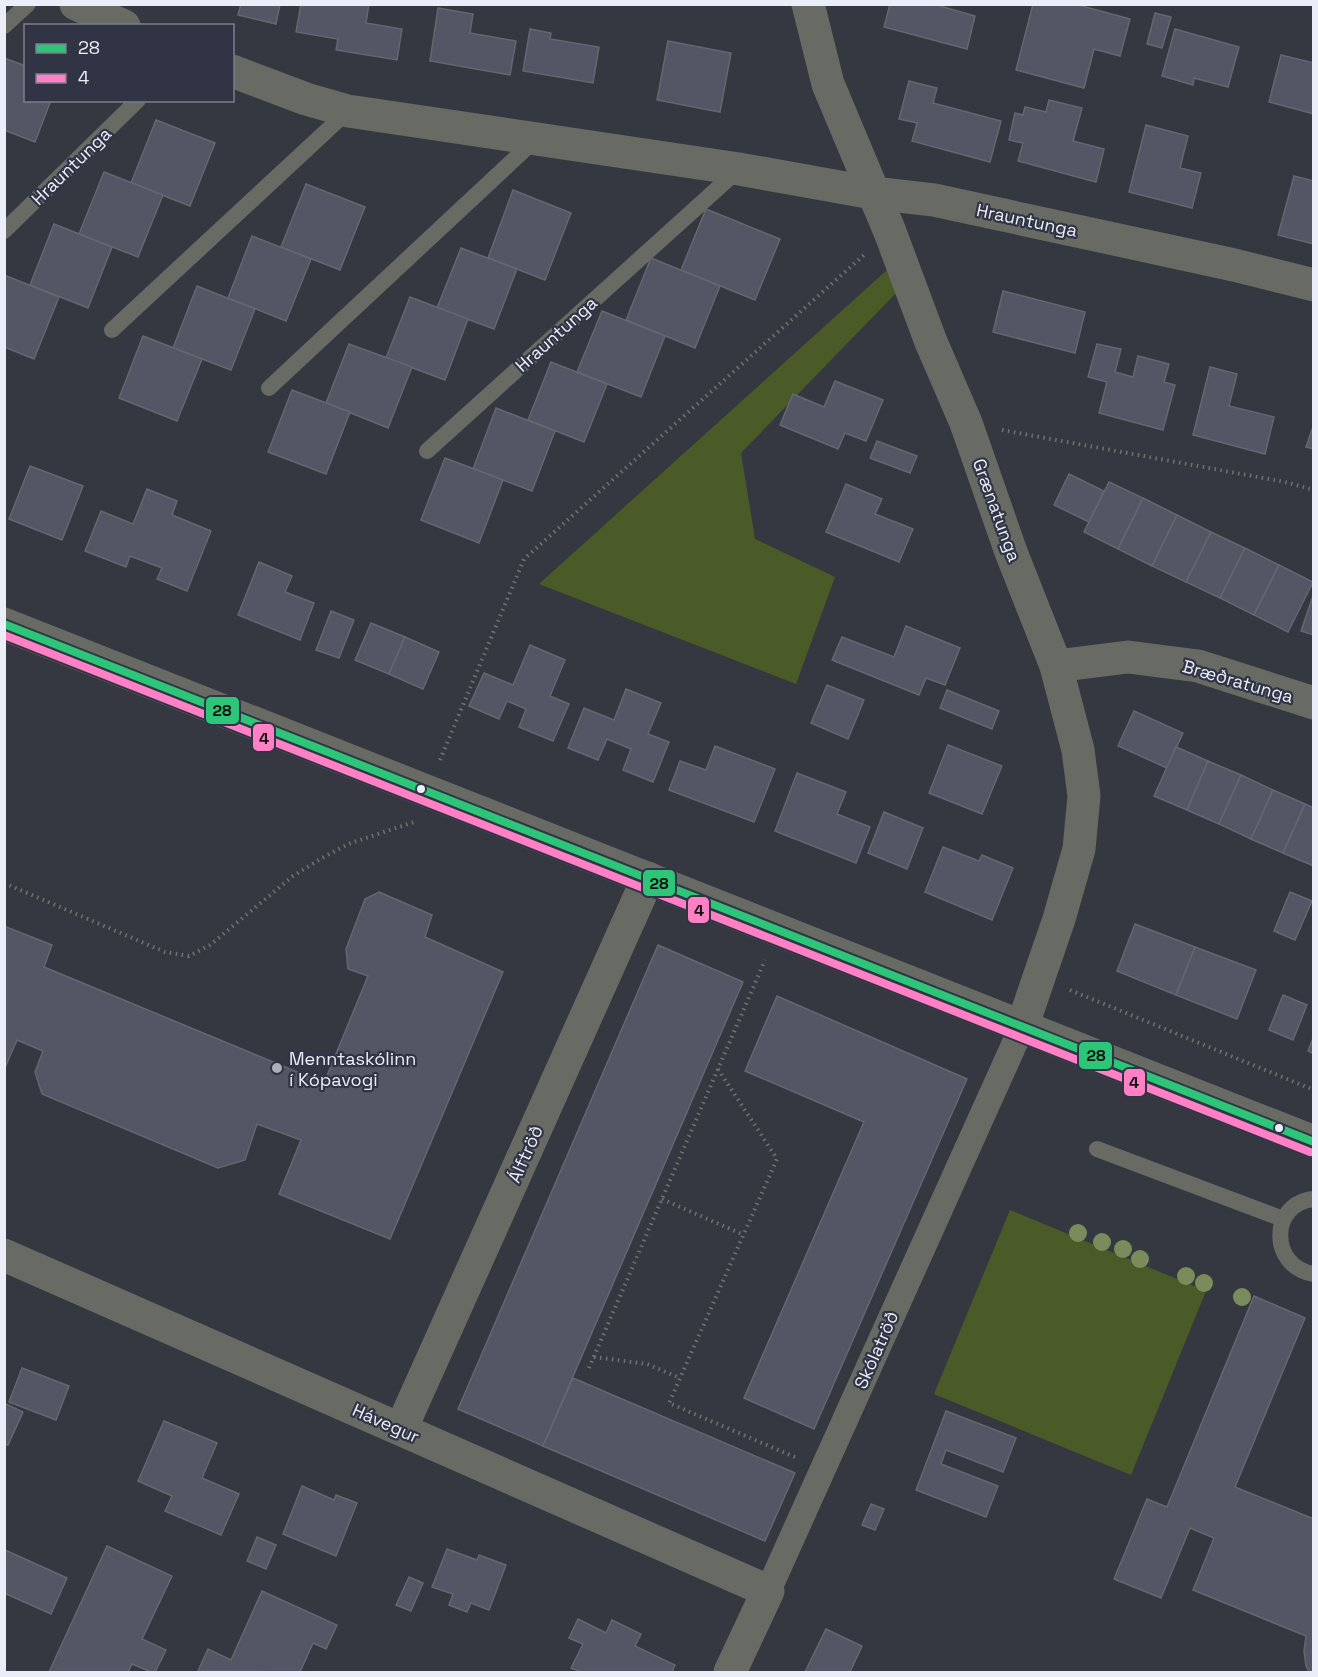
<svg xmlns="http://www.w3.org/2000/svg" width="1318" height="1677" font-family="'Space Grotesk',sans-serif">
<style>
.green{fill:#4b5b27}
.building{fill:#545666;stroke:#65676f;stroke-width:1.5}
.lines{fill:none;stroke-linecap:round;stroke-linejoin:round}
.path{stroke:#717371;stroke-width:4;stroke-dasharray:1.5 4.5;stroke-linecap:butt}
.service{stroke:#676b64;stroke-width:16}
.pedestrian{stroke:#676b64;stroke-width:26}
.minor{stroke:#676b64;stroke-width:33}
.tertiary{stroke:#676b64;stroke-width:33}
.bus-1-casing{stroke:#313445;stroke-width:12}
.bus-2-casing{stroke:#313445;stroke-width:12}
.bus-1{stroke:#2dc577;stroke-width:8}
.bus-2{stroke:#ff80c5;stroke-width:8}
.tree{fill:#7a8c5b}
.bus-dot{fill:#ebedf8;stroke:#313445;stroke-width:2}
.poi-dot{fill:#acaeb8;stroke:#313445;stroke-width:2}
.labels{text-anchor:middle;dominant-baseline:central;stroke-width:4.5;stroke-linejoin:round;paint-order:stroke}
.street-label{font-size:18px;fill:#ebedf8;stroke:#313445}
.poi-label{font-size:18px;fill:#ebedf8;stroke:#313445;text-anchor:start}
.line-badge{stroke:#313445;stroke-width:2}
.pale-badge-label{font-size:16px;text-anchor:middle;font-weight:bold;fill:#111}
</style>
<rect width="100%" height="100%" fill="#363841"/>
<!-- green -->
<g class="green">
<polygon points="887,270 897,292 741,453 755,539 835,577 796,684 539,584"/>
<polygon points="1010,1210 1206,1291 1131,1475 934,1394"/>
</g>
<!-- building -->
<g class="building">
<polygon points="241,4 280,4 276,24 238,15"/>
<polygon points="301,4 369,4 366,23 402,29 397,60 336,50 338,39 296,32"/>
<polygon points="890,4 940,4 940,6 975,16 967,49 884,27"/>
<polygon points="1033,4 1075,4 1130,19 1120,56 1094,49 1084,88 1016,70"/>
<polygon points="438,8 473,14 470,33 516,41 510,75 430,61"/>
<polygon points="1155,13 1171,17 1162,48 1147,44"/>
<polygon points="530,29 551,33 550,39 599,47 593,83 523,71"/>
<polygon points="1175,29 1239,47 1228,87 1194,78 1193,85 1162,76"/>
<polygon points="668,41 731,53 720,112 657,100"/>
<polygon points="1281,55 1314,63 1314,114 1269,102"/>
<polygon points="4,58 26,66 26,100 51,100 35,142 4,130"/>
<polygon points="909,81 937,88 933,103 1001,121 990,162 912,141 917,123 899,119"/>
<polygon points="1049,100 1082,108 1073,141 1104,149 1096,182 1018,161 1023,143 1009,140 1015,113 1023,115 1025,107 1046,112"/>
<polygon points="156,120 215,143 190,206 131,183"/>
<polygon points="1146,125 1188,136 1180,168 1201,173 1192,208 1129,192"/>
<polygon points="104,172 163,195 138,257 79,234"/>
<polygon points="1294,176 1314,181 1314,244 1278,235"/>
<polygon points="306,184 365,207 340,270 281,247"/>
<polygon points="513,190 571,213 545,280 488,258"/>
<polygon points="706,209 780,239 755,300 681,270"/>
<polygon points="54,224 112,247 88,308 30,285"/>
<polygon points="252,236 311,259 286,321 228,298"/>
<polygon points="461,248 517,269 494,329 437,308"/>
<polygon points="651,258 720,286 695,348 626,320"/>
<polygon points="4,275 59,297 34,359 4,347"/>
<polygon points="197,286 255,309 231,370 173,348"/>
<polygon points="1003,291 1085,312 1075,353 993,332"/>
<polygon points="410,297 468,319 445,380 386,358"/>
<polygon points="602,311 665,336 641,397 577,372"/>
<polygon points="143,336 202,359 177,421 119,398"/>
<polygon points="349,344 412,367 388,428 326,403"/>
<polygon points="1097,344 1121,349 1115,372 1133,377 1138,356 1169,364 1164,382 1175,385 1163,430 1099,413 1107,382 1088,377"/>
<polygon points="551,362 607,384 584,442 528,420"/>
<polygon points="1210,367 1237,374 1229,406 1274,417 1265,454 1193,435"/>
<polygon points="835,381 883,400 866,441 845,433 838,449 780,425 793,394 824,407"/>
<polygon points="292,390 350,412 326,474 268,452"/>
<polygon points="496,408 555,431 532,491 473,469"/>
<polygon points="1314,424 1314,449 1306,447"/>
<polygon points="877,441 917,456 910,473 870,458"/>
<polygon points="445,458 503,480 479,543 421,520"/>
<polygon points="30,466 83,486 62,540 9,519"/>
<polygon points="1069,474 1104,491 1089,522 1054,505"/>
<polygon points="1109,482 1143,498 1118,549 1084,532"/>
<polygon points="846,484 882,499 875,514 913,529 899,562 826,532"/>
<polygon points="147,489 177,501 172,515 211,531 187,591 157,579 162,568 130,556 126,567 85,551 101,511 133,524"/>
<polygon points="1143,498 1177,515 1152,566 1118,549"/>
<polygon points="1177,515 1211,532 1186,582 1152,566"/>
<polygon points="1211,532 1245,548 1220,598 1186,582"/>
<polygon points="1245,548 1279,565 1254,615 1220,598"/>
<polygon points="259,562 292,576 285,592 314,603 300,640 238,615"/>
<polygon points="1279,565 1313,582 1288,632 1254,615"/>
<polygon points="1314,593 1314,635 1301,631"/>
<polygon points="331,611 354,620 339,658 316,650"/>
<polygon points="371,623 405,637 389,674 355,660"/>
<polygon points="906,626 960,648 945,685 926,678 919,695 832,660 842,637 894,657"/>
<polygon points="405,637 439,652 423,689 389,674"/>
<polygon points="530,645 565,660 550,696 569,704 553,741 519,727 526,709 507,701 499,719 469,706 484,673 513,685"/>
<polygon points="827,685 864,700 848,739 811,723"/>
<polygon points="626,689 661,703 648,734 669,742 653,782 623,770 631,749 607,739 598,760 568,748 584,708 614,720"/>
<polygon points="947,690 999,711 992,729 940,708"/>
<polygon points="1134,711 1183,733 1167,768 1118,746"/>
<polygon points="948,745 1002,766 982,814 929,793"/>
<polygon points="715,746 775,769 754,822 669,790 680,761 706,770"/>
<polygon points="1176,747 1208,761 1187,810 1154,796"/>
<polygon points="1208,761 1241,775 1219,824 1187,810"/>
<polygon points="797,773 846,792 837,814 870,827 856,863 775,831"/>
<polygon points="1241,775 1273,790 1251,839 1219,824"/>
<polygon points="1273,790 1305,804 1283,853 1251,839"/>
<polygon points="1305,804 1314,808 1314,866 1283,853"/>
<polygon points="884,812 923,828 907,869 868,853"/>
<polygon points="943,847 979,861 982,855 1013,868 992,920 925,892"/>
<polygon points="379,892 432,915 425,937 503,972 390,1239 279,1194 301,1140 257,1124 245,1160 218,1168 42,1094 35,1072 43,1051 17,1040 4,1070 4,926 52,945 44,967 324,1083 368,976 348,969 346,949 365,899"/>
<polygon points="1290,892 1312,901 1295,940 1274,931"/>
<polygon points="1135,924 1195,947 1176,995 1117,971"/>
<polygon points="658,945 743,982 543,1446 458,1409"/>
<polygon points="1195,947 1256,970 1237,1019 1176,995"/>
<polygon points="1283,995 1307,1005 1293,1040 1269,1030"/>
<polygon points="777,996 967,1079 814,1429 744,1398 864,1122 745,1071"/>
<polygon points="1314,1036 1314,1054 1308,1051"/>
<polygon points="1254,1296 1305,1318 1235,1487 1314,1519 1314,1672 1309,1672 1306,1666 1304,1651 1306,1636 1193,1590 1214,1538 1190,1528 1161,1598 1114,1579 1147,1499 1167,1507"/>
<polygon points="22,1368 69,1386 56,1420 9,1402"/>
<polygon points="573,1378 795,1473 765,1541 543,1446"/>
<polygon points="4,1403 23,1412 8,1445 4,1444"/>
<polygon points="946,1411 1016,1438 1003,1472 946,1450 941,1464 998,1486 986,1517 916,1490"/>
<polygon points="164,1421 217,1443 202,1478 239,1494 221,1535 165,1511 172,1496 138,1481"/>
<polygon points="302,1486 334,1500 336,1495 357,1503 336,1556 283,1534"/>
<polygon points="871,1504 884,1509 875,1530 862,1525"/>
<polygon points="257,1537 276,1545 266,1569 247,1561"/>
<polygon points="107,1546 172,1576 142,1639 166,1650 155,1672 151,1672 132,1664 128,1672 49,1672"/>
<polygon points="447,1549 477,1560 479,1555 506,1565 489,1610 471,1603 467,1612 449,1605 453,1594 432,1587"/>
<polygon points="5,1550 67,1578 51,1614 4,1593"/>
<polygon points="409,1577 423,1583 411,1611 396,1605"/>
<polygon points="262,1591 337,1625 326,1649 313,1643 300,1672 198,1671 208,1649 231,1660"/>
<polygon points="578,1619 606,1633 612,1620 641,1634 635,1646 675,1665 672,1672 582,1672 571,1668 583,1644 569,1638"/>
<polygon points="826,1629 862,1646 850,1672 805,1672"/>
</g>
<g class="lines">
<!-- path -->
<g class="path">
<polyline points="1002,430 1285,482 1314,490"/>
<polyline points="440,760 524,559 864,255"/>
<polyline points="4,883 165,952 189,956 210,945 293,876 322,858 348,844 414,822"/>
<polyline points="1070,990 1314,1090"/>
<polyline points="718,1069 777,1159 669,1403 797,1458"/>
<polyline points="662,1199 744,1235"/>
<polyline points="594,1357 647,1364 680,1378"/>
<polyline points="589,1368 765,960"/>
</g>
<!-- service -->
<g class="service">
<polyline points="4,26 28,4"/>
<polyline points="4,231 138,100"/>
<polyline points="112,330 348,111"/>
<polyline points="269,388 536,139"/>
<polyline points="427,451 738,170"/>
<polyline points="1097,1149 1283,1219"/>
<path d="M1314 1199C1269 1203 1269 1267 1314 1274"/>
</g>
<!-- pedestrian -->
<polyline class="pedestrian" points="768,1591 1022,1027"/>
<!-- minor -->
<g class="minor">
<polyline points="76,4 124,26"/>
<polyline points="232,71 306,99 348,111 739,169 873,193 934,200 1234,265 1314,285"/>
<polyline points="1056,666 1128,657 1198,666 1314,703"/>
<polyline points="4,1255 768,1591 730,1672"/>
<polyline points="401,1429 648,878"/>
</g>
<!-- tertiary -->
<g class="tertiary">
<polyline points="808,4 828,84 890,232 931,342 966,423 1011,552 1056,666 1078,750 1084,796 1079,849 1059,919 1022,1027"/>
<polyline points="4,624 1314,1142"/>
</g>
<defs>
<polyline id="bus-1" points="4,624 1314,1142"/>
<polyline id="bus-2" points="4,635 1310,1152"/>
</defs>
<!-- bus-1 casing -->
<use href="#bus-1" class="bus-1-casing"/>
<!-- bus-2 casing -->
<use href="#bus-2" class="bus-2-casing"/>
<!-- bus-1 -->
<use href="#bus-1" class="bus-1"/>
<!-- bus-2 -->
<use href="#bus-2" class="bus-2"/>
</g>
<!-- trees -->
<g class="tree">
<circle cx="1078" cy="1233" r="9"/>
<circle cx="1102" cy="1242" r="9"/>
<circle cx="1123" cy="1249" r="9"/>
<circle cx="1140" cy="1259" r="9"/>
<circle cx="1186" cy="1276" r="9"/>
<circle cx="1204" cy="1283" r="9"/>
<circle cx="1242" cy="1297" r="9"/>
</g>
<!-- markers -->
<g class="bus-dot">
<circle cx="421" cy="789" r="5"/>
<circle cx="1279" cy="1128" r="5"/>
</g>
<circle class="poi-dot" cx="277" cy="1068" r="6"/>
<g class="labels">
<!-- street labels -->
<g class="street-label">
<text transform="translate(71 166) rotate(-44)">Hrauntunga</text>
<text transform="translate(1027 220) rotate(12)">Hrauntunga</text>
<text transform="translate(556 334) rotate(-42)">Hrauntunga</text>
<text transform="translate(997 510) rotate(70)">Grænatunga</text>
<text transform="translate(1238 681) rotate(16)">Bræðratunga</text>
<text transform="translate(525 1154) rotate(-66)">Álftröð</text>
<text transform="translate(876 1350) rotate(-66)">Skólatröð</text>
<text transform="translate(386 1423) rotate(24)">Hávegur</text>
</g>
<!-- poi labels -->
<g class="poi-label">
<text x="289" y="1058">Menntaskólinn<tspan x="289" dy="21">í Kópavogi</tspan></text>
</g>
</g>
<g class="line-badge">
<rect x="205" y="696" width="35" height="29" rx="6" fill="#2dc577"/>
<rect x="252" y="723" width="23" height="29" rx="6" fill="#ff80c5"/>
<rect x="642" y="869" width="34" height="28" rx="6" fill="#2dc577"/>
<rect x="687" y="896" width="23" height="28" rx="6" fill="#ff80c5"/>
<rect x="1078" y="1041" width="35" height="29" rx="6" fill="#2dc577"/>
<rect x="1123" y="1068" width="23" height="29" rx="6" fill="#ff80c5"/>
</g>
<g class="pale-badge-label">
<text x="222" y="716">28</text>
<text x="264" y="744">4</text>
<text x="659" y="889">28</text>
<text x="699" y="916">4</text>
<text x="1096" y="1061">28</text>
<text x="1134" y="1088">4</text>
</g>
<!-- border -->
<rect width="1318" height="1677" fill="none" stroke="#ebedf8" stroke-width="12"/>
<!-- legend -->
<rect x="24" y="24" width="210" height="78" fill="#313445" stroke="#7b7e8d" stroke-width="1.5"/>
<rect x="36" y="44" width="30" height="9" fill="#2dc577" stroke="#7b7e8d" stroke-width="1.5"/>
<text x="78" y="54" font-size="18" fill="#ebedf8">28</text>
<rect x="36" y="74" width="30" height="9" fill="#ff80c5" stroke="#7b7e8d" stroke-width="1.5"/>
<text x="78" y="84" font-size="18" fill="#ebedf8">4</text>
</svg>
